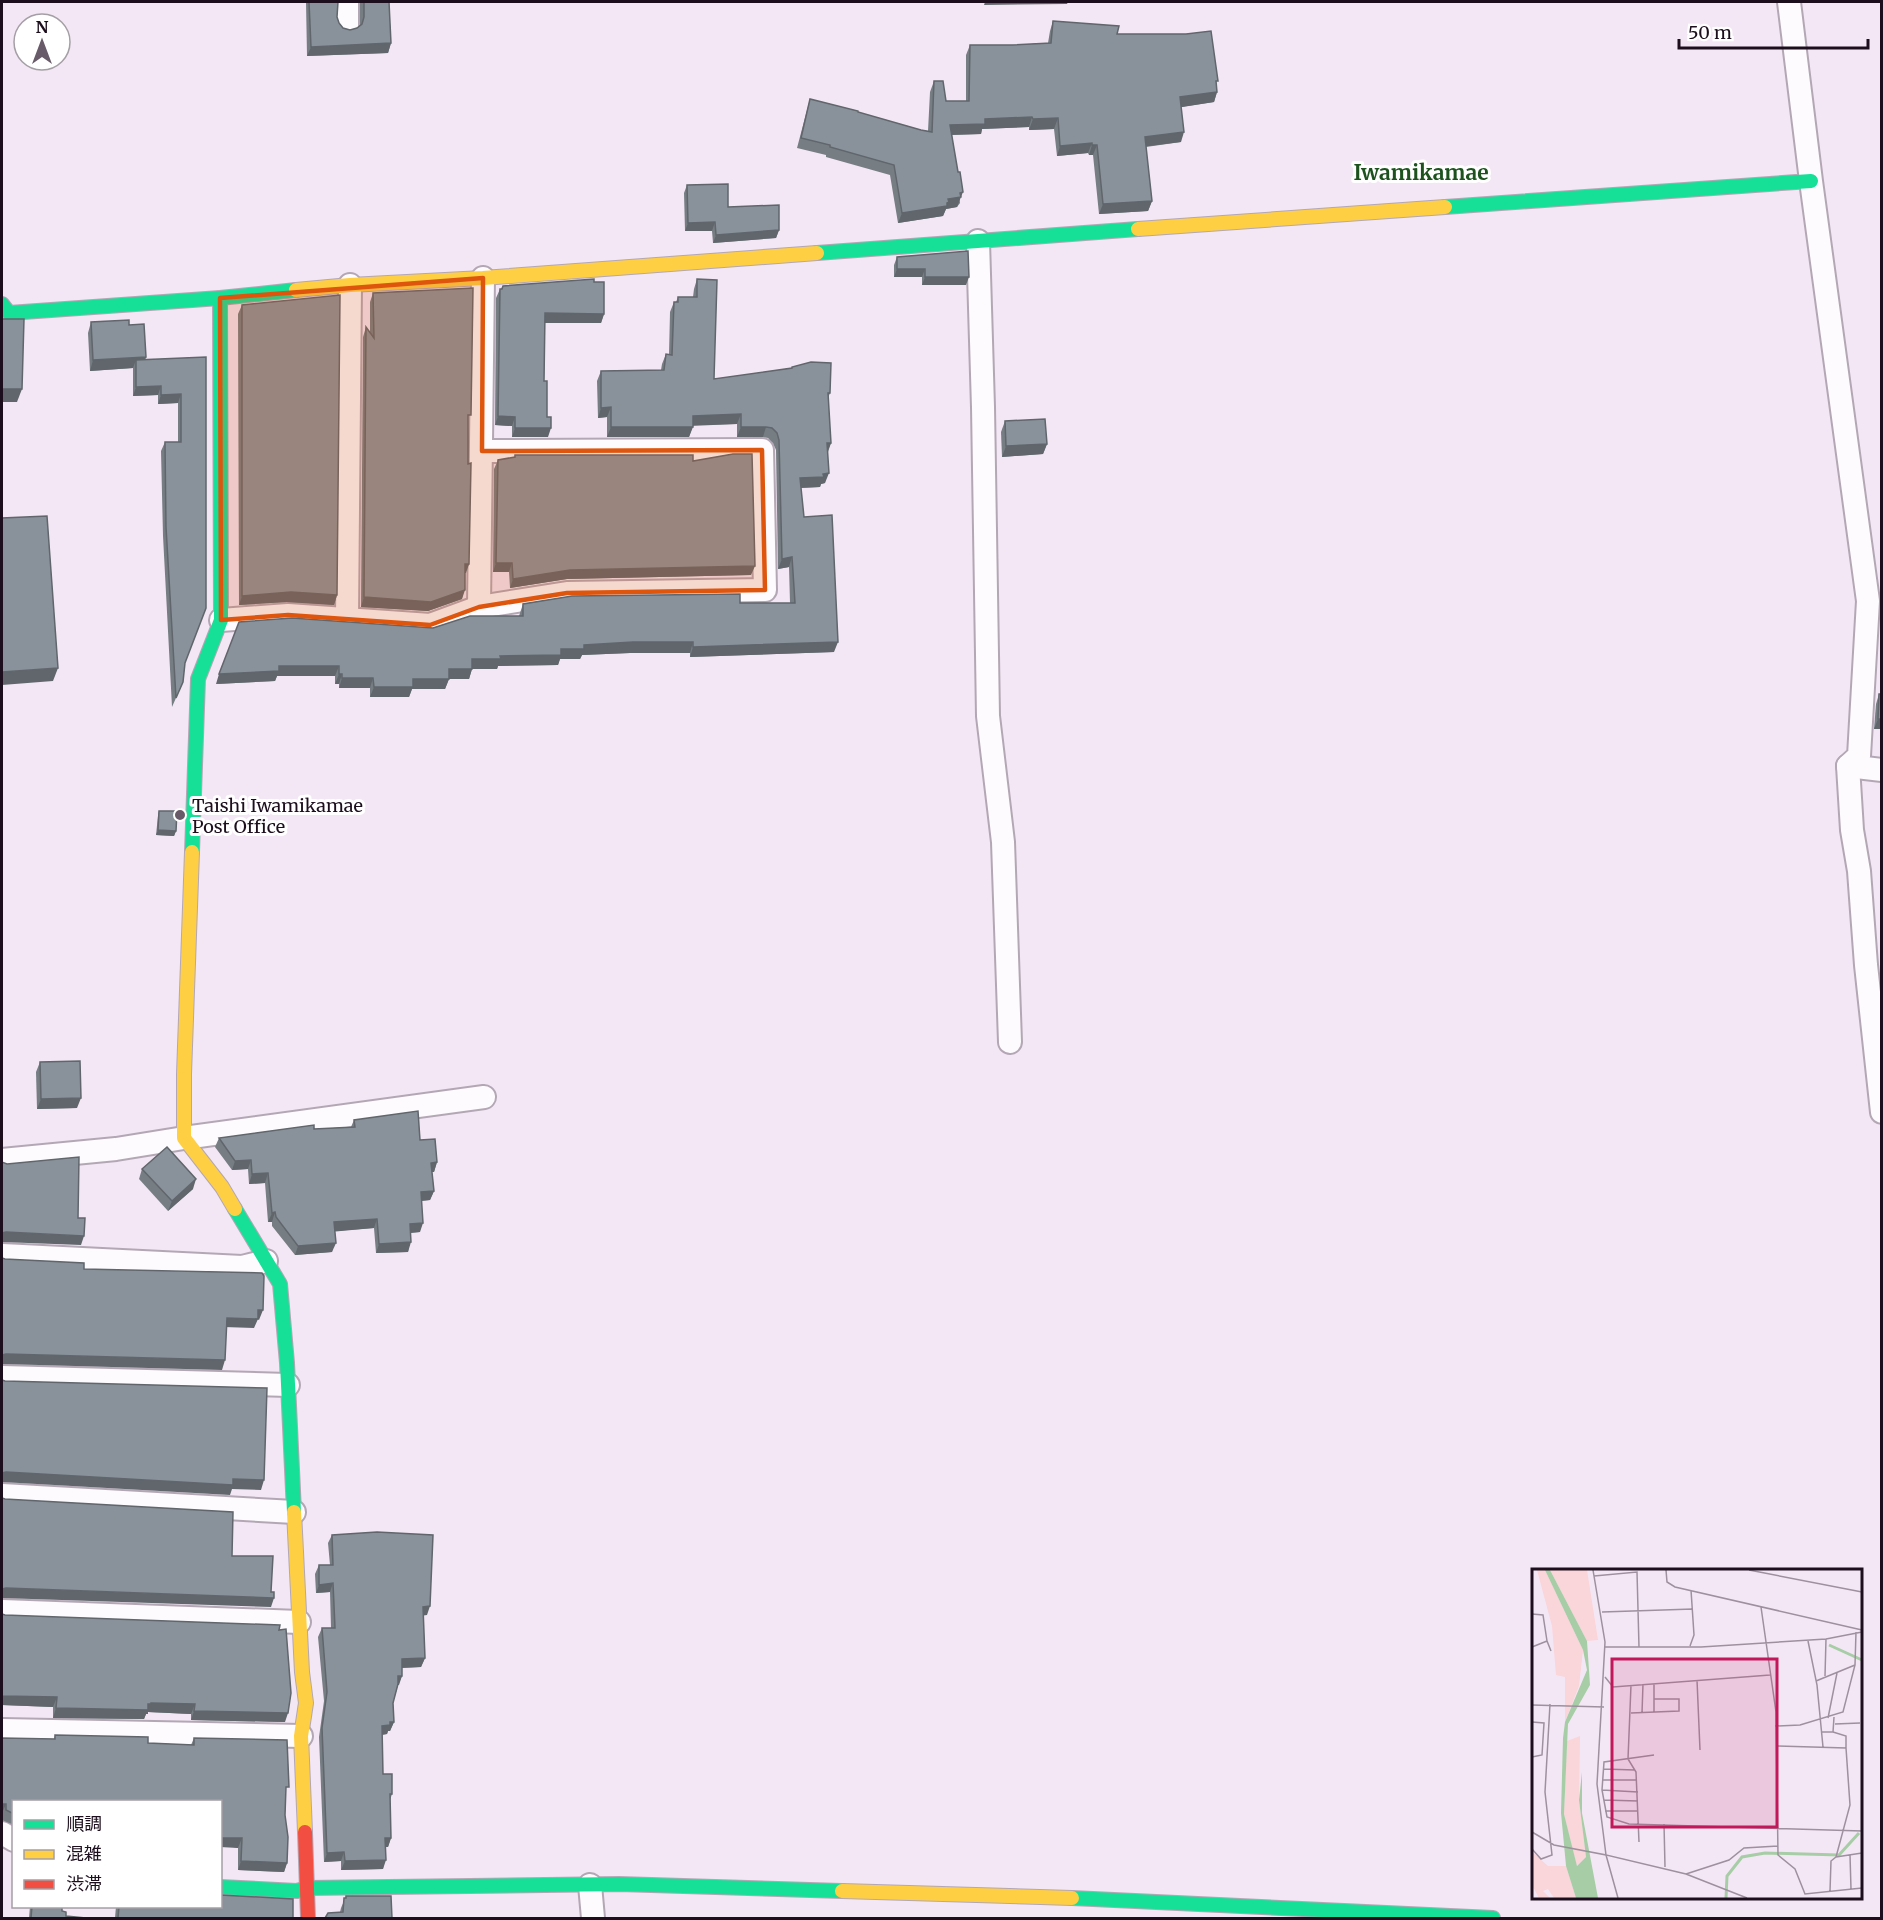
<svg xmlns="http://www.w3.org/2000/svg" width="1883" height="1920" font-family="Merriweather,'Noto Sans JP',serif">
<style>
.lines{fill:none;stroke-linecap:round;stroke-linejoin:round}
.street-casing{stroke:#b4a7b5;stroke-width:26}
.fast-casing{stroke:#b4a7b5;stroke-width:16}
.slow-casing{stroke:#b4a7b5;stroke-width:16}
.jam-casing{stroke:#b4a7b5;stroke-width:16}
.street{stroke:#fdfbfe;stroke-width:22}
.fast{stroke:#16e098;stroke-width:14}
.slow{stroke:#ffcf43;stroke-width:14}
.jam{stroke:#f24e42;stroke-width:14}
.wall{fill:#767e84}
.shaded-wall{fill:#60666c}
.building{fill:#89929a;stroke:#60666c;stroke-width:1.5}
.marked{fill:#de550d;fill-opacity:0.2;stroke:#de550d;stroke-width:4.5;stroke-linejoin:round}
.poi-dot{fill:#685a69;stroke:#fff;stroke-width:2}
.labels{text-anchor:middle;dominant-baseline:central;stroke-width:6;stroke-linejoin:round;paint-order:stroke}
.poi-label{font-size:18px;fill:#1c0e1d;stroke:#fff;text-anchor:start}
.quarter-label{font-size:21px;font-weight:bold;fill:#1d521e;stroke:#fff}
.inset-river{fill:none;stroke:#a7cda6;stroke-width:3}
.inset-road{fill:none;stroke:#9e909f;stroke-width:1.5}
.view{fill:#c2185b;fill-opacity:0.15;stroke:#c2185b;stroke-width:3}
.inset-edge{fill:none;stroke:#1c0e1d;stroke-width:3}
</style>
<rect width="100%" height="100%" fill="#f4e7f5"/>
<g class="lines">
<defs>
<g id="street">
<polyline points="347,2 347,26"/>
<polyline points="1789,2 1811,181 1868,601 1859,756 1848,766 1852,830 1859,871 1866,965 1882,1112"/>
<polyline points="978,241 983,407 988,716 1003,842 1010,1042"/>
<polyline points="479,607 483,278"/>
<polyline points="221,620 288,615 430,625 479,607 567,593 765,590 762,450 482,451"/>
<polyline points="347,620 350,285"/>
<polyline points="1848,766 1882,770"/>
<polyline points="2,1160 116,1149 184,1138 484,1097"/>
<polyline points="2,1255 242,1267 266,1261"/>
<polyline points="2,1377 288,1385"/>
<polyline points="2,1495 294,1512"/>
<polyline points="2,1611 299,1622"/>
<polyline points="2,1730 301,1736"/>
<polyline points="2,1833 14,1840"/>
<polyline points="590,1885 593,1918"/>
</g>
<g id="fast">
<polyline points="1445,207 1811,181"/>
<polyline points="817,253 1138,229"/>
<polyline points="2,304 9,313 220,298 296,290"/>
<polyline points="192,852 198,679 221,620 220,298"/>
<polyline points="235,1209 280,1284 287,1363 294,1512"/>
<polyline points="220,1887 297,1891 307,1888 619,1884 842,1891"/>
<polyline points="1072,1898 1493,1918"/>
</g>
<g id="slow">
<polyline points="1138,229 1445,207"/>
<polyline points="296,290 350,285 483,278 817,253"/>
<polyline points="192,852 184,1074 184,1138 222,1187 235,1209"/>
<polyline points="294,1512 302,1672 306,1703 301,1736 305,1832"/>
<polyline points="842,1891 1072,1898"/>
</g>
<polyline id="jam" points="305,1832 308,1918"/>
</defs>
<!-- street casing -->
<use href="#street" class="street-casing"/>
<!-- fast casing -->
<use href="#fast" class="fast-casing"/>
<!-- slow casing -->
<use href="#slow" class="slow-casing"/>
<!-- jam casing -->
<use href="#jam" class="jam-casing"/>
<!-- street -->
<use href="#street" class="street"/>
<!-- fast -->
<use href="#fast" class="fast"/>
<!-- slow -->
<use href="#slow" class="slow"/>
<!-- jam -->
<use href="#jam" class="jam"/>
</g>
<!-- wall -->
<g class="wall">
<polygon points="306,2 338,2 337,17 339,23 343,28 350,30 357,28 360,25 360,2 389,2 391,43 388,53 307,56"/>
<polygon points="1053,21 1117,34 1216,85 1217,92 1214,102 1181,107 1181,142 1146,147 1152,201 1148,211 1099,214 1093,155 1089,155 1088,153 1057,156 1054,129 1029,130 1029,127 982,129 981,134 952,135 960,203 957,207 946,209 943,216 898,223 890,175 826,157 826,155 797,148 807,110 810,99 921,130 928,131 930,92 934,81 946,101 966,101 966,55 970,45 1012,45 1048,43 1050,31"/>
<polygon points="687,185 728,207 779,230 776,238 713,243 712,231 685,231 684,193"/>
<polygon points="897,257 966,285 922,285 922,277 894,277 894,265"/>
<polygon points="697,279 714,379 791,369 792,367 830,393 828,398 831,443 828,452 825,483 821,484 820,487 801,488 804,517 834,652 690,657 690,653 630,653 582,655 580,659 560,659 558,665 498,666 497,669 472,669 469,679 449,679 445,689 412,689 409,697 370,697 370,688 339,688 339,684 335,684 335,676 277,676 275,681 216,684 433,628 519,616 523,604 790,603 789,567 778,569 776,450 773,443 768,438 763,437 737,437 737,424 693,425 689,437 607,437 607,417 598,418 597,381 601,371 661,370 662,364 666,354 669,355 670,312 674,302 676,302 678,297 693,297 694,289"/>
<polygon points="594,282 604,314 601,323 545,323 544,381 548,437 512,437 512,426 495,425 496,298 500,289 501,289 503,286"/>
<polygon points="373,293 468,424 469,564 465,573 462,599 428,611 361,607 363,337 366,327 370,333 370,302"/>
<polygon points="242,305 337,595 334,605 287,602 239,605 238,314"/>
<polygon points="91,322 129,325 146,357 145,360 206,357 183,682 172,707 163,536 161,451 165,442 178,442 178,403 158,404 158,395 133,396 133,368 90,371 88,333"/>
<polygon points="1005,421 1047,444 1043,454 1002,457 1001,432"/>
<polygon points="515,455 693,461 751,575 567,579 510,588 509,572 493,572 494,469 498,460 514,458"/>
<polygon points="1879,694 1881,729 1874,729 1876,704"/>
<polygon points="159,811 176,831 174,836 156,835 158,816"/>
<polygon points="40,1062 77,1108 37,1109 36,1072"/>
<polygon points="354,1120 420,1140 437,1162 434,1172 432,1172 434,1191 430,1200 422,1201 420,1232 411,1233 408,1252 376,1253 374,1228 335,1231 332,1252 295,1255 272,1226 272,1222 268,1222 265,1183 249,1184 248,1169 232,1170 215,1147 219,1138 314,1129 351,1127"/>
<polygon points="142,1169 193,1189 168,1211 139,1179"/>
<polygon points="332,1535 427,1615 423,1615 425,1658 421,1667 402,1668 402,1676 398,1685 393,1703 394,1722 390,1731 388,1731 387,1734 382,1735 383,1774 392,1794 390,1800 391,1838 388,1847 386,1847 383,1869 341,1870 341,1861 324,1862 319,1737 324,1701 318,1637 322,1628 331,1628 330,1592 316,1593 315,1574 319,1565 330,1565 328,1543"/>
<polygon points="2,1614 5,1615 279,1630 285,1722 191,1720 191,1714 148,1712 148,1714 146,1714 144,1719 53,1718 53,1707 2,1705"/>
<polygon points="55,1735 148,1743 191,1745 194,1738 286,1795 285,1815 287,1863 284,1872 238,1870 238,1848 14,1802 14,1825 2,1820 2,1738 54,1739"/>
<polygon points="346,1896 392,1918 340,1912 341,1908"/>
<polygon points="30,1906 62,1906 62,1911 66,1916 86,1918 29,1918"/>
<polygon points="116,1906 220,1906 293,1918 115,1918"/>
</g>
<!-- shaded-wall -->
<g class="shaded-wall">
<polygon points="985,2 1068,2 1067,4 984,5"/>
<polygon points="391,43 388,53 307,56 311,47"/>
<polygon points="1217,92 1214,102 1176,108 1180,97"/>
<polygon points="1032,117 1029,127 982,129 981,134 947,135 950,125 985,119"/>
<polygon points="1058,118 1054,129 1029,130 1033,119"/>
<polygon points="1184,132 1181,142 1141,147 1145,137"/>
<polygon points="1092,143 1088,153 1057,156 1060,146"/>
<polygon points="1092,145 1097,145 1093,155 1089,155"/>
<polygon points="963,192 957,207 946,209 943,216 898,223 902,213 948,199"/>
<polygon points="1152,201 1148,211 1099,214 1103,204"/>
<polygon points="715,222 712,231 685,231 688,223"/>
<polygon points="779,230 776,238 713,243 716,235"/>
<polygon points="897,269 925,269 922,277 894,277"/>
<polygon points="925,277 969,277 966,285 922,285"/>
<polygon points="545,313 604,314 601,323 542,323"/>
<polygon points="146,357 142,368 136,360 133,368 90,371 93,360"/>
<polygon points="161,386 158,395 133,396 136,387"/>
<polygon points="2,389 22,389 17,402 2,402"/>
<polygon points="181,394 178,403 158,404 161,395"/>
<polygon points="611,407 607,417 598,418 601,408"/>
<polygon points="741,414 737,424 689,426 693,416"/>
<polygon points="498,416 515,417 512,426 495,425"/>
<polygon points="611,427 693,427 689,437 607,437"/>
<polygon points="741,427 766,427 763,437 737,437"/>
<polygon points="515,428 551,428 548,437 512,437"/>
<polygon points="827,443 831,443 827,453"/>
<polygon points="1047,444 1043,454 1002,457 1006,446"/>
<polygon points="829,473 825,483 821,484 820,487 797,488 800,478"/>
<polygon points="792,557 789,567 778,569 782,559"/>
<polygon points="496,563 512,563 509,572 493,572"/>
<polygon points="465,564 469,564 466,573 462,573"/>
<polygon points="755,566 751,575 567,579 510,588 513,579 570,570"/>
<polygon points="465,590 462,599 428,611 361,607 364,597"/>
<polygon points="291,592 337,595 334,605 287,602 239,605 242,596"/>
<polygon points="633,642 693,642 690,653 630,653 582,655 580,659 560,659 558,665 498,666 497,669 472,669 469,679 449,679 445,689 412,689 409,697 370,697 374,687 449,669 472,659 584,645"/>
<polygon points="838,642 834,652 690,657 693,647"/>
<polygon points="279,666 339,666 335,676 277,676 275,681 216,684 219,674"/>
<polygon points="58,668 53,681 2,685 2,672"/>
<polygon points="339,674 342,674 339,684 335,684"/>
<polygon points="342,678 373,678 370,688 339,688"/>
<polygon points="1878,719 1881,719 1881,729 1874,729"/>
<polygon points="158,830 176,831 174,836 156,835"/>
<polygon points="81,1098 77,1108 37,1109 41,1099"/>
<polygon points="251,1160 248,1169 232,1170 235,1161"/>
<polygon points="437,1162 434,1172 428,1172 431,1163"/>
<polygon points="268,1173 265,1183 249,1184 252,1174"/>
<polygon points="196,1179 193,1189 168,1211 172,1201"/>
<polygon points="434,1191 430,1200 418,1201 421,1192"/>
<polygon points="275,1212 272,1222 268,1222 272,1213"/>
<polygon points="377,1219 374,1228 330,1232 334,1222"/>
<polygon points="423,1223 420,1232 407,1233 410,1224"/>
<polygon points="6,1232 84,1236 81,1245 2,1242 2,1233"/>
<polygon points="411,1242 408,1252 376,1253 379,1244"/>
<polygon points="336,1243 332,1252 295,1255 298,1246"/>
<polygon points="258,1310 263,1310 259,1320 258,1319 254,1328 224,1327 227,1318"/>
<polygon points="6,1354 225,1360 222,1370 2,1364 2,1355"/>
<polygon points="6,1472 233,1479 264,1480 261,1490 232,1489 230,1495 2,1482 2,1473"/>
<polygon points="333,1583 330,1592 316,1593 319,1585"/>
<polygon points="6,1588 274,1598 271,1607 2,1598 2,1589"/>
<polygon points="430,1606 427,1615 420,1616 423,1607"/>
<polygon points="425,1658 421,1667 398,1668 402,1659"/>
<polygon points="398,1676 402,1676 399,1685 395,1685"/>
<polygon points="2,1696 57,1697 53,1707 2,1705"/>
<polygon points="151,1703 195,1704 191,1714 148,1712 148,1714 146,1714 144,1719 53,1718 56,1708 148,1704"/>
<polygon points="194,1711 288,1713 285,1722 191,1720"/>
<polygon points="390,1722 394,1722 390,1731 388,1731 387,1734 379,1735 382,1726"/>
<polygon points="2,1804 6,1804 2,1813"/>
<polygon points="220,1838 242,1838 238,1848 220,1847"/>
<polygon points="385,1838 391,1838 388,1847 382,1847"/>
<polygon points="344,1852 341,1861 324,1862 327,1853"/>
<polygon points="386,1860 383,1869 341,1870 345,1861"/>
<polygon points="241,1861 287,1863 284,1872 238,1870"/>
</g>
<!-- building -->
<g class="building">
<polygon points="309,2 338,2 337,17 339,23 343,28 350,30 357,28 362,24 364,17 364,2 389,2 391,43 311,47"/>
<polygon points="1053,21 1119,26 1117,34 1186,34 1211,31 1218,81 1216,81 1217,92 1180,97 1184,132 1145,137 1152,201 1103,204 1097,145 1092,145 1092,143 1060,146 1058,118 1033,119 1032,117 985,119 985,124 950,125 958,172 960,172 963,192 960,193 961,197 948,199 949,202 947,203 947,206 902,213 894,165 830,147 830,145 801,138 810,99 858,111 858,112 921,130 932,132 934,81 943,81 946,101 969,101 970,45 1012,45 1051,43"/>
<polygon points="728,184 728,207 779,205 779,230 716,235 715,222 688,223 687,185"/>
<polygon points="968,251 969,277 925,277 925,269 897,269 897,257"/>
<polygon points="594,279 594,282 604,282 604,314 545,313 544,381 547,381 547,417 551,417 551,428 515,428 515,417 498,416 500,289 502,289 503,286"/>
<polygon points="697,279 717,280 714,379 792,368 792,367 811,362 831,363 830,393 828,393 831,443 827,443 829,473 823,474 824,477 800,478 804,517 832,515 838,642 693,647 693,642 633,642 584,645 584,649 561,649 561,655 500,656 501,659 472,659 472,669 449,669 449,679 413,679 413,687 374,687 373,678 342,678 342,674 339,674 339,666 279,666 279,671 219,674 239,622 292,618 433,628 470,616 523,616 523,604 572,596 740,594 740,603 795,603 792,557 782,559 779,440 777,433 772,428 766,427 741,427 741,414 693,416 693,427 611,427 611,407 601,408 601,371 664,370 666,354 672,355 674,302 678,302 678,297 697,297"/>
<polygon points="473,288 471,415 468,415 468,464 471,463 469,564 465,564 465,590 431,602 364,597 366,327 374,338 373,293"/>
<polygon points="340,295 337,595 291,592 242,596 242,305"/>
<polygon points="2,319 24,319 22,389 2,389"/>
<polygon points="129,320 129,325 144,324 146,357 93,360 91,322"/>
<polygon points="206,357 206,608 185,663 183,682 176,698 166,527 165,442 181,442 181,394 161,395 161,386 136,387 136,360"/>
<polygon points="1045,419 1047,444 1006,446 1005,421"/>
<polygon points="733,454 752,454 755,566 570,570 513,579 512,563 496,563 498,460 515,457 515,455 693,455 693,461"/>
<polygon points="47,516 58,668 2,672 2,518"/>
<polygon points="1879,694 1881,694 1881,719 1878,719"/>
<polygon points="159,811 177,811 176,831 158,830"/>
<polygon points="80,1061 81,1098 41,1099 40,1062"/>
<polygon points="418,1111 420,1140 435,1139 437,1162 431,1163 434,1191 421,1192 423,1223 410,1224 411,1242 379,1244 377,1219 334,1222 336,1243 298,1246 276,1217 275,1212 272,1213 268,1173 252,1174 251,1160 235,1161 219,1138 314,1125 314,1129 355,1127 354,1120"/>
<polygon points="167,1147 196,1179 172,1201 142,1169"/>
<polygon points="79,1157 78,1218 85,1218 84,1236 6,1232 2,1233 2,1162 7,1164"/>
<polygon points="2,1258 5,1259 84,1263 84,1269 262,1273 264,1276 263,1310 258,1310 258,1319 227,1318 225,1360 6,1354 2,1355"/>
<polygon points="2,1380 5,1381 267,1388 264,1480 233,1479 233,1485 6,1472 2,1473"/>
<polygon points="2,1498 5,1499 233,1512 232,1556 273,1556 271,1592 274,1592 274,1598 6,1588 2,1589"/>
<polygon points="377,1532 433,1535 430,1606 423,1607 425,1658 402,1659 402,1676 398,1676 398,1684 393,1703 394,1722 390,1722 390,1725 382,1726 383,1774 392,1774 392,1794 390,1794 391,1838 385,1838 386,1860 345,1861 344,1852 327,1853 322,1728 327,1692 322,1628 335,1628 333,1583 319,1585 319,1565 333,1565 332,1535"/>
<polygon points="2,1614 5,1615 280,1625 279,1630 286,1629 291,1693 288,1713 194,1711 195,1704 151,1703 151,1704 148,1704 148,1710 56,1708 57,1697 2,1696"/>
<polygon points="55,1735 148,1737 148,1743 194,1745 194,1738 287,1740 289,1787 286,1787 285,1815 288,1837 287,1863 241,1861 242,1838 220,1838 220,1802 14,1802 14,1814 6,1810 6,1804 2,1804 2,1738 55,1739"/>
<polygon points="220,1895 293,1899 293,1918 118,1918 119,1906 220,1906"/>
<polygon points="346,1896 391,1896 392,1918 325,1918 328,1913 343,1912 344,1898 346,1898"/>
<polygon points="32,1906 62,1906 62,1911 66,1912 66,1916 86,1918 31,1918"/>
</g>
<!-- marked area -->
<path class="marked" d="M483 278 482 451 762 450 765 590 567 593 479 607 430 625 288 615 221 620 220 298Z"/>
<!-- markers -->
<circle class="poi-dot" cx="180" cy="815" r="6"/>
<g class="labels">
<!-- poi labels -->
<g class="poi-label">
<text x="192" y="805">Taishi Iwamikamae<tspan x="192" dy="21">Post Office</tspan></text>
</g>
<!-- quarter labels -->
<g class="quarter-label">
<text x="1421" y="172">Iwamikamae</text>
</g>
</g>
<!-- overview -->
<g transform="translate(1532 1569)">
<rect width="330" height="330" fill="#f4e7f5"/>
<path d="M5 1H13L51 81 47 117 33 153V108L24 106 20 57ZM18 1H55L66 71 55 72ZM48 167 47 231 54 288 45 297 32 245 35 172ZM0 283 16 297H34L44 329H22L16 320 11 322 18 329H7L0 316Z" fill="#fad5d9"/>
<path d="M13 1H18L55 72 58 116 36 155 32 245 45 297 54 288 47 231 50 203V244L66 329H44L34 297 29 244 31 169 33 153 55 101 51 81Z" fill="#a7cda6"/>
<path class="inset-river" d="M297 76 330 91M194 329 195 307 210 288 233 284 307 286 327 264"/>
<path class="inset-road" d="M61 1 73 73 65 215 74 286 154 305 215 329M134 1 135 13 143 18 330 61M217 1 330 23M62 7 105 3 107 78M229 38 244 143 246 286 263 300 273 325 330 319M70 43 161 40M0 45 11 46 15 72M276 72 285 116 291 178M158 77 162 66 159 21M0 78 15 72 19 82M72 78H169L294 70 330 63M293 107 294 70M73 108 81 118 238 106M165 111 168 181M284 112 323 96M99 116 96 190 104 203 107 273M0 136 72 138M122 143V115M99 144 147 142V130H122M110 144 111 115M296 149 305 104M0 153 12 154 10 186 0 188M303 155 328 154M243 157 268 156 311 143 323 96 324 63M289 163H301L302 148M301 163 314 167V179M244 177 314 179 318 236 304 288M122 186 72 193 70 221 75 248 97 255 330 262M71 200 103 201M71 211H105M70 221 106 223M72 231 106 232M73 242H106M132 255 133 298M0 263 22 276 74 286 86 329M0 280 9 290 20 286 13 223 18 135M318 286 319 320M154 305 197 291 212 279 246 277M298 322 299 292 304 288 330 284"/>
<path class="view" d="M80 90H245V258H80Z"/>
<rect width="330" height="330" class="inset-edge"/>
</g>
<!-- border -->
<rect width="1883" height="1920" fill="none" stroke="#1c0e1d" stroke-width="6"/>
<!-- legend -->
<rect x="12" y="1800" width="210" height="108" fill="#ffffff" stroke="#a49fa5" stroke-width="1.5"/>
<rect x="24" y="1820" width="30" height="9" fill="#16e098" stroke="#a49fa5" stroke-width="1.5"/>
<text x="66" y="1830" font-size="18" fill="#1c0e1d">順調</text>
<rect x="24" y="1850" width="30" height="9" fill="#ffcf43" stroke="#a49fa5" stroke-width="1.5"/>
<text x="66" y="1860" font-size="18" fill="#1c0e1d">混雑</text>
<rect x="24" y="1880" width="30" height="9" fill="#f24e42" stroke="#a49fa5" stroke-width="1.5"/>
<text x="66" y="1890" font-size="18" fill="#1c0e1d">渋滞</text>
<!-- north arrow -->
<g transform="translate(42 42)"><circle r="28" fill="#ffffff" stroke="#a49fa5" stroke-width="1.5"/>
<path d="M0-4.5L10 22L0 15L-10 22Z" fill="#685a69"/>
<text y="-9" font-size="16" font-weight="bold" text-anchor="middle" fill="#1c0e1d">N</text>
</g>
<!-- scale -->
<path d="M1679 39v9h189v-9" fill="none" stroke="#1c0e1d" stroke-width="3"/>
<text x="1688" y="39" font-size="18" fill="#1c0e1d" stroke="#ffffff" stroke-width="4.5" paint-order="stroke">50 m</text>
</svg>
